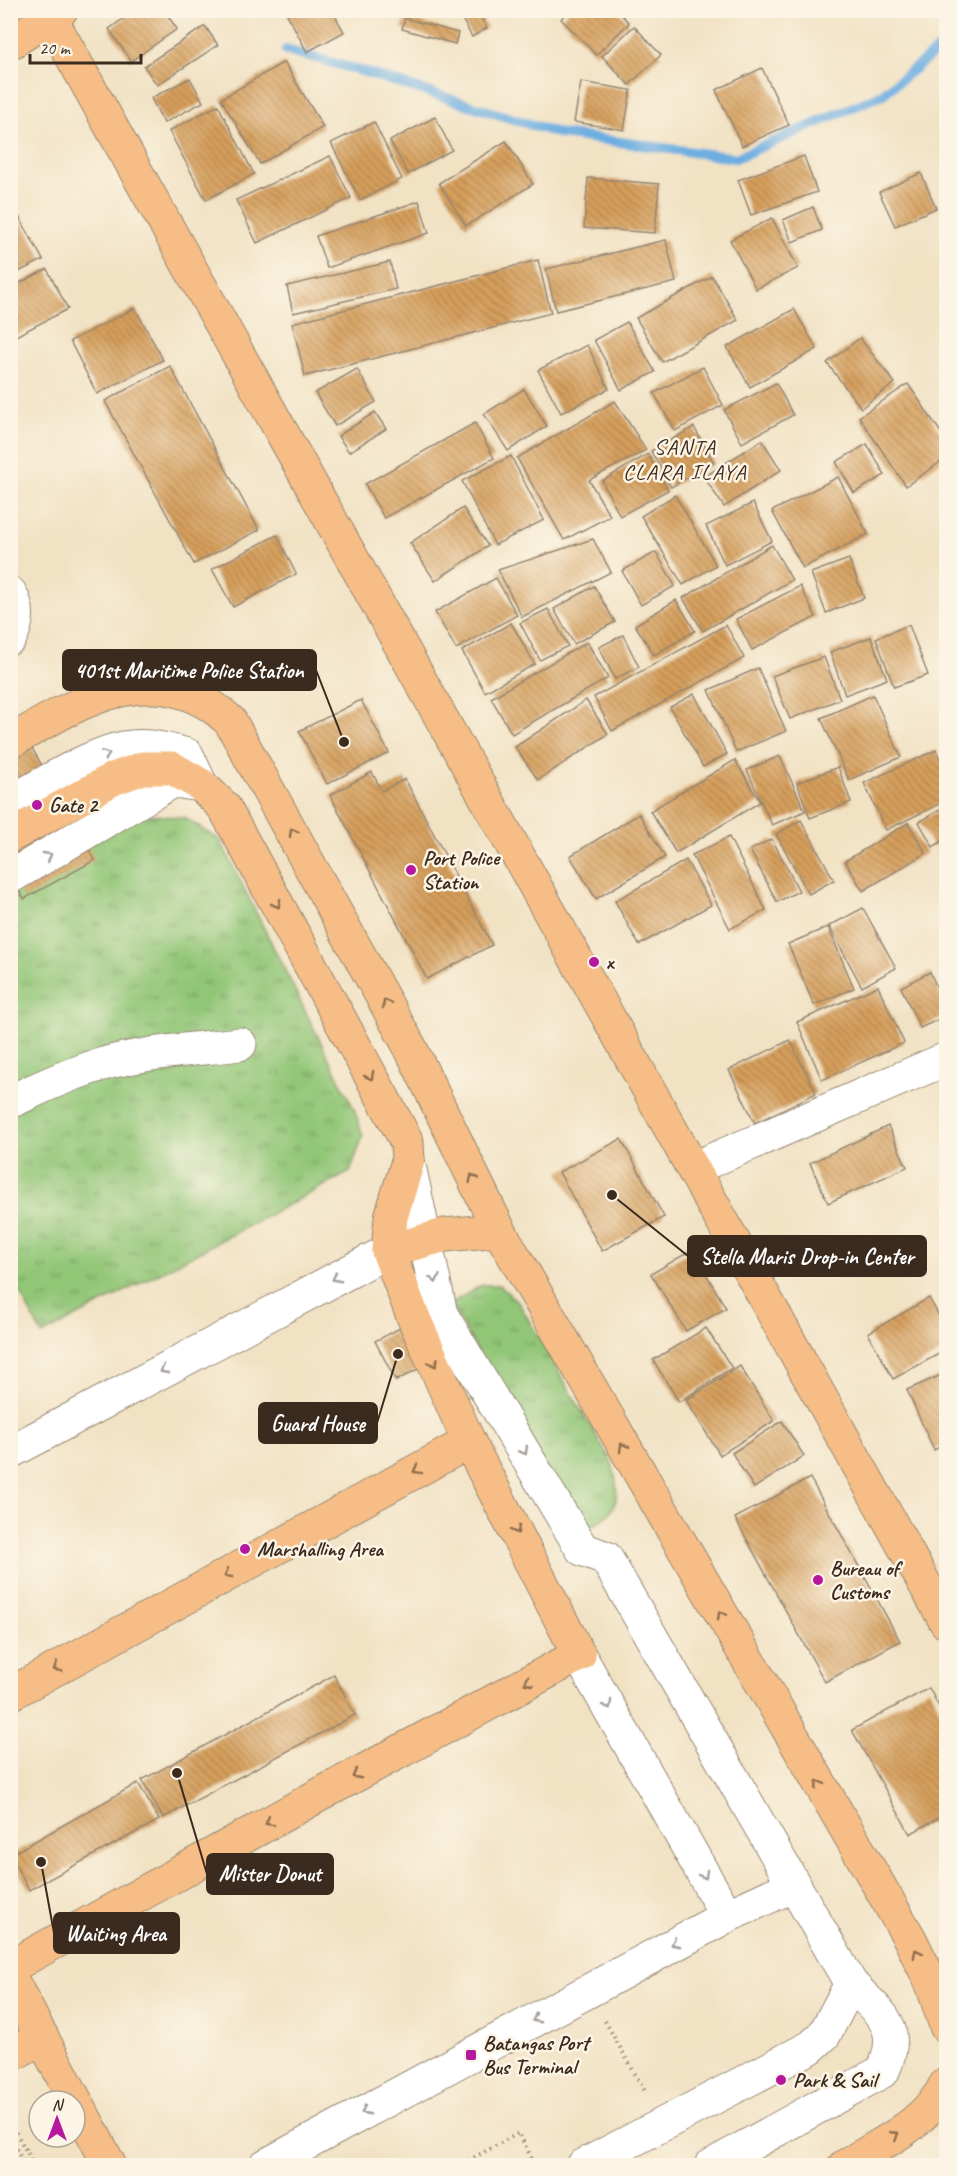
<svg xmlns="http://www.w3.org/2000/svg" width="957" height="2176" font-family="Caveat,sans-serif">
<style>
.grass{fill:url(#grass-tufts);stroke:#66784a;stroke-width:1.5}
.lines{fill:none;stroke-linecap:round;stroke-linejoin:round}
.stream{stroke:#6daee1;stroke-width:10}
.building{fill:url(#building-back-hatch)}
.minor-casing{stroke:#968671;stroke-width:35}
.major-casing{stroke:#968671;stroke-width:35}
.highway-casing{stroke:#968671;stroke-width:35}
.path{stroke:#968671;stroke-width:4;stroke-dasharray:1.5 4.5;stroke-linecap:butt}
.minor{stroke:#fff;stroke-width:33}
.major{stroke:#f6be86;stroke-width:33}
.highway{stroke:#f6be86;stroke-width:33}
.oneway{stroke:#a79f9a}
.oneway2{stroke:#8f6d4d}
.poi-dot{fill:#b5179e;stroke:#fcf5e5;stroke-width:2}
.labels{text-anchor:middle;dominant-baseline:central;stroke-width:5;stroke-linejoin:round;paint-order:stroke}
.poi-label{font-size:21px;font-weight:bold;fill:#3b2a1e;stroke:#fcf5e5;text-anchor:start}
.neighbourhood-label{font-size:22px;letter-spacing:1.5px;fill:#3b2a1e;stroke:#fcf5e5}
.leader{fill:none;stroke:#3b2a1e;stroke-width:2}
.callout-dot{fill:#3b2a1e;stroke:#fcf5e5;stroke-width:2}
.callout{fill:#3b2a1e;stroke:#3b2a1e;stroke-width:2}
.callout-label{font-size:22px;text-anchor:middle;font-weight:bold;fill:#fff}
</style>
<defs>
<pattern id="grass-tufts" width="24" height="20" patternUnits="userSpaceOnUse" patternTransform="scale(1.5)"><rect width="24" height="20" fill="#92c677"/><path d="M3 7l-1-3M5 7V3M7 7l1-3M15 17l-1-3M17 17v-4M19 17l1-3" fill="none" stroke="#78a161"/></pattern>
<pattern id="building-back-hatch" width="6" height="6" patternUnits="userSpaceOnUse" patternTransform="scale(1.5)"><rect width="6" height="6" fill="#d69f5b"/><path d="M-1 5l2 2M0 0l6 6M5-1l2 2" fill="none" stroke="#af824b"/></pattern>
</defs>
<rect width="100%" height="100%" fill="#fcf5e5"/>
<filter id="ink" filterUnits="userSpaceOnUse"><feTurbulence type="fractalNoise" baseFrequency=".0167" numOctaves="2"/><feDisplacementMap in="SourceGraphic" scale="12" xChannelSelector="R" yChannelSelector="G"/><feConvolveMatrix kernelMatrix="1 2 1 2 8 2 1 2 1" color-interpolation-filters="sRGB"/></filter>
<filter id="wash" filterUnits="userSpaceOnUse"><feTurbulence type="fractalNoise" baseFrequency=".008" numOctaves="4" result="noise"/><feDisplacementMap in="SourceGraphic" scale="24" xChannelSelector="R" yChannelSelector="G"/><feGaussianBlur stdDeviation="1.35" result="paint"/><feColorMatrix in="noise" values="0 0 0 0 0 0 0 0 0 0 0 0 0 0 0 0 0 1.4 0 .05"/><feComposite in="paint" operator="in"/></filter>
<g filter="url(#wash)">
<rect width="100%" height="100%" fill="#f1e2c4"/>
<!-- grass -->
<g class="grass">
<polygon points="145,814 185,818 220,840 354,1109 363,1136 350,1172 42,1335 11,1275 10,887"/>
<path d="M482 1285H499L518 1302 612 1463C622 1500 618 1514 583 1531L450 1304Z"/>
</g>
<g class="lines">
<!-- stream -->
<polyline class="stream" points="286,50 355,69 561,134 736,158 883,94 946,43"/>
</g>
<g id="blocks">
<!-- building -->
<g class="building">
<polygon points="136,10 164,10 177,29 131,61 109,29"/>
<polygon points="285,10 332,10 344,32 307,52"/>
<polygon points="457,10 477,10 487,28 472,37"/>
<polygon points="569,10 617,10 629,23 596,55 561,19"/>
<polygon points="405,18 458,33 455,44 402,29"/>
<polygon points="205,26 218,45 157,85 144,66"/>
<polygon points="634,26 661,55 629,85 602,56"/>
<polygon points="284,62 323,127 260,164 221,99"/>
<polygon points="762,68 789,125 742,146 716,90"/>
<polygon points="190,78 203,102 164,123 151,98"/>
<polygon points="581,82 631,90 624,130 574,122"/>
<polygon points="218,105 254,174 206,200 169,131"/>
<polygon points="435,117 452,150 408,174 390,141"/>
<polygon points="374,122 402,179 360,200 331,143"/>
<polygon points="506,141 533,184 466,226 439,183"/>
<polygon points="330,156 351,198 257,243 236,200"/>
<polygon points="804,156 817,192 751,215 738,180"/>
<polygon points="921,173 936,208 895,226 879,192"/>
<polygon points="588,178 659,184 655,233 584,228"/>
<polygon points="10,200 43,260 10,276"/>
<polygon points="419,201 429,233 327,268 316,236"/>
<polygon points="813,207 822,230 792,242 783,220"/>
<polygon points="772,218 798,268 756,289 730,240"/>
<polygon points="666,240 676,282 556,311 546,269"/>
<polygon points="538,260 551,313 305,376 292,323"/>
<polygon points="390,262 396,289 293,313 287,286"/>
<polygon points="47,269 68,309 12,338 10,288"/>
<polygon points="712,276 738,320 662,362 636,318"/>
<polygon points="135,308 163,360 97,394 70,341"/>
<polygon points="794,309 817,349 750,387 727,347"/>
<polygon points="627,322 655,372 621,390 594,340"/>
<polygon points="860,338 895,383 861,408 827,363"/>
<polygon points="587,345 609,389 561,413 538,370"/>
<polygon points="170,366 259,530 194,564 105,401"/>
<polygon points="703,367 723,405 675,431 654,393"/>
<polygon points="357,369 376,402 335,426 315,393"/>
<polygon points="776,383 793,415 742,443 724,410"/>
<polygon points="908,384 946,440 946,458 906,486 859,417"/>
<polygon points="524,389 547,426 508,451 484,414"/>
<polygon points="615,401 646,450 589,480 610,516 564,540 517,458"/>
<polygon points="375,412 386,429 349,452 338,436"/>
<polygon points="475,423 494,458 384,518 365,484"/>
<polygon points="694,427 714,463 671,487 651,451"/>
<polygon points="762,440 781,470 724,507 704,477"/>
<polygon points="867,444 885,475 854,493 836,462"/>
<polygon points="648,454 668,490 620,516 602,481"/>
<polygon points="511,456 544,520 495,545 462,481"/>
<polygon points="838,477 868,534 803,568 772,511"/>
<polygon points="675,495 716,565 683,585 641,516"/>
<polygon points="753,503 772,541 725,565 706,526"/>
<polygon points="463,508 488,546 435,581 410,543"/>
<polygon points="277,535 296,574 233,607 212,569"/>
<polygon points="593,539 611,572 522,617 498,570"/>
<polygon points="772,545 792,580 703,631 683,598"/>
<polygon points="656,552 675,586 641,605 622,571"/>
<polygon points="849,559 864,598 826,613 811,573"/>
<polygon points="496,578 517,615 456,649 435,612"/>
<polygon points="594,586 615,622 574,644 554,609"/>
<polygon points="800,586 816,617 752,650 736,619"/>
<polygon points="676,600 695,631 654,655 635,625"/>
<polygon points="548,609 568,646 540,660 520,623"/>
<polygon points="511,623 535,664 485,692 462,651"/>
<polygon points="726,625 744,658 612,731 594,697"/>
<polygon points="909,625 928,675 894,687 876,638"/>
<polygon points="623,635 639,667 615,679 599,647"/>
<polygon points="871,637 887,679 845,695 830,652"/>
<polygon points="587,642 608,678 512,734 491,698"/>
<polygon points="824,657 840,699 790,719 772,676"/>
<polygon points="758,668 786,731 736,752 709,690"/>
<polygon points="694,694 727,754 703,767 670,707"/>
<polygon points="873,695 901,757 849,780 821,718"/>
<polygon points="361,700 389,753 327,784 299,731"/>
<polygon points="586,700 608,734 538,780 515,747"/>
<polygon points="10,709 95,860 24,899 10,875"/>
<polygon points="936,750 946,773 946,801 886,830 864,783"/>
<polygon points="780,756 805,811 772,825 747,770"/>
<polygon points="735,760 760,802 676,853 650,811"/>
<polygon points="838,767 851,802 810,818 797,783"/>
<polygon points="372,772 382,791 405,779 492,945 427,979 330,795"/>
<polygon points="946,806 946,839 933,847 919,822"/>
<polygon points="639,814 665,857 596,899 570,856"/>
<polygon points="801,820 834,880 809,894 776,834"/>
<polygon points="908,823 926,853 863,891 845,861"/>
<polygon points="729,837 766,910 730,929 692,855"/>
<polygon points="772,839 799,891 777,902 750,850"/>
<polygon points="686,860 711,905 639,945 615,901"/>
<polygon points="863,908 896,968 862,987 829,926"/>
<polygon points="828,927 854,988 814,1005 788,944"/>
<polygon points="930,972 946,1008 946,1016 920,1028 901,987"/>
<polygon points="878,986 904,1043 822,1080 797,1022"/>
<polygon points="790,1040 816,1093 755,1123 729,1070"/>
<polygon points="888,1126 907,1167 828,1203 810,1163"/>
<polygon points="621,1139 664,1217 602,1251 559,1172"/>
<polygon points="692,1250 726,1308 686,1331 651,1274"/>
<polygon points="929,1298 946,1328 946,1350 893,1379 868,1333"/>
<polygon points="400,1328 420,1368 396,1381 375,1341"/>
<polygon points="706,1328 732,1368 679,1402 653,1360"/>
<polygon points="740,1366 774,1421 720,1455 686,1400"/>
<polygon points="946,1373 946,1444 934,1450 907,1390"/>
<polygon points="782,1421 804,1456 754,1488 732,1453"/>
<polygon points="946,1474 946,1488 941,1477"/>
<polygon points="810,1478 900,1641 825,1682 735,1518"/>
<polygon points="334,1675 355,1715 163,1818 142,1780"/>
<polygon points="929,1688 946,1720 946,1814 910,1834 852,1730"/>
<polygon points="138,1783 159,1820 29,1890 10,1855"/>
</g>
</g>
</g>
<g filter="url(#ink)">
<use href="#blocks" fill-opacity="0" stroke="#968671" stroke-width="1.5"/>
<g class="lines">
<defs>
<g id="minor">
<path d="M10 593C19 608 18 623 10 638"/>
<path d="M10 802C40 786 100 748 132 747 151 745 169 750 187 755L201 785"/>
<polyline points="10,877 173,781 201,785"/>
<path d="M10 1102C36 1089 63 1077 90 1068 138 1052 191 1050 240 1044"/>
<path d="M408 1161 441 1314 582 1549 606 1558 851 1984C881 2015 903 2025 883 2071L711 2166"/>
<polyline points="694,1168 946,1059"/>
<polyline points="10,1452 388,1251"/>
<polyline points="579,1655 727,1916"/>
<polyline points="265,2166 727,1916 794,1885"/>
<polyline points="583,2166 811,2047 824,2035 851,1984"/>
</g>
<polyline id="major" points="46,10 946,1622"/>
<g id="highway">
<polyline points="10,43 61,10"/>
<path d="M10 742C82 700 157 653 230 721L411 1049 499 1230 910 1939 932 1984 946 2026"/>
<polyline points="10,836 113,779 143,768 172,768 201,785 224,807 407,1142 408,1161 391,1217 388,1251 412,1314 469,1442 579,1655 321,1794 10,1967"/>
<polyline points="388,1251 445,1235 499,1230"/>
<polyline points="10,1694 469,1442"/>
<polyline points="10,1977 110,2166"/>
<polyline points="10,2056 42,2037"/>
<path d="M845 2166C882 2143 926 2124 946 2084"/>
</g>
</defs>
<!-- minor casing -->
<use href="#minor" class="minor-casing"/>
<!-- major casing -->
<use href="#major" class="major-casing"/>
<!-- highway casing -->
<use href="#highway" class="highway-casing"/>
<!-- path -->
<g class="path">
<polyline points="605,2021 646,2093"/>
<polyline points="10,2122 35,2166"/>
<polyline points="10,2139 26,2166"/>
<polyline points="458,2166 519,2133 532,2159"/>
</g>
<!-- minor -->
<use href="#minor" class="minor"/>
<!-- major -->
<use href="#major" class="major"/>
<!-- highway -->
<use href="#highway" class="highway"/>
</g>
<!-- one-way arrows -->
<defs><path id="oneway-chevron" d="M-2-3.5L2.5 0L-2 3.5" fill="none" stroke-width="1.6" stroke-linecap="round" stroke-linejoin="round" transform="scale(1.5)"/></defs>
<g class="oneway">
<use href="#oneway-chevron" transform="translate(106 755) rotate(-21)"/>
<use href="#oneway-chevron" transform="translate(48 856) rotate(-30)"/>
<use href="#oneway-chevron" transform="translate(336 1278) rotate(152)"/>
<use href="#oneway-chevron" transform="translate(435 1279) rotate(79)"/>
<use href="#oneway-chevron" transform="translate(164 1370) rotate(152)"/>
<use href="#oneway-chevron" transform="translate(524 1451) rotate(59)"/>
<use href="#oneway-chevron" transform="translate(608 1705) rotate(61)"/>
<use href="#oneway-chevron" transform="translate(704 1875) rotate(61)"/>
<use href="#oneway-chevron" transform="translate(675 1943) rotate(152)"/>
<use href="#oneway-chevron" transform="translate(536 2019) rotate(152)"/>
<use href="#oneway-chevron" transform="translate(365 2111) rotate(152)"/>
</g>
<g class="oneway2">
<use href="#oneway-chevron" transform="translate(293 832) rotate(-119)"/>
<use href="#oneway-chevron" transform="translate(277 904) rotate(62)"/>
<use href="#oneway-chevron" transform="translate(386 1003) rotate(-119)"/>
<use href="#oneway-chevron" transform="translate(370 1076) rotate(62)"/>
<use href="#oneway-chevron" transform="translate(473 1178) rotate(-116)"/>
<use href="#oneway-chevron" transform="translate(434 1363) rotate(66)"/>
<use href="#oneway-chevron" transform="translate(623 1447) rotate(-120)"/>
<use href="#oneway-chevron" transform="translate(417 1470) rotate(151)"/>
<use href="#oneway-chevron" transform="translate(516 1530) rotate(61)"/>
<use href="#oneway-chevron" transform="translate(228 1574) rotate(151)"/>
<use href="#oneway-chevron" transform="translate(721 1615) rotate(-120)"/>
<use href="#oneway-chevron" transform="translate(57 1668) rotate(151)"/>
<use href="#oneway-chevron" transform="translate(528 1682) rotate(152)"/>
<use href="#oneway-chevron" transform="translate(356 1775) rotate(152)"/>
<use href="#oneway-chevron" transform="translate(819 1784) rotate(-120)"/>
<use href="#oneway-chevron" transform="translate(269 1822) rotate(151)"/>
<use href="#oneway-chevron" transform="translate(917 1953) rotate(-117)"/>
<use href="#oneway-chevron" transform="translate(895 2135) rotate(-32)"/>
</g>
</g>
<!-- markers -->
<g class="poi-dot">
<circle cx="37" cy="805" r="6"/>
<circle cx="411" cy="870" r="6"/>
<circle cx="594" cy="962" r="6"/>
<circle cx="245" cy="1549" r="6"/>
<circle cx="818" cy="1580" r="6"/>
<rect x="465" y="2049" width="12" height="12" rx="3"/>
<circle cx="781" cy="2080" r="6"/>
</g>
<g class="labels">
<!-- poi labels -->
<g class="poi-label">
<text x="49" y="805">Gate 2</text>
<text x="423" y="858">Port Police<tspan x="423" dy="24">Station</tspan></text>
<text x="606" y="962">x</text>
<text x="257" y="1549">Marshalling Area</text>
<text x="830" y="1568">Bureau of<tspan x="830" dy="24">Customs</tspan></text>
<text x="483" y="2043">Batangas Port<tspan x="483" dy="24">Bus Terminal</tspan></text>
<text x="793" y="2080">Park &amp; Sail</text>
</g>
<!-- neighbourhood labels -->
<g class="neighbourhood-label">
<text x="685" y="447">SANTA<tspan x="685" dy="25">CLARA ILAYA</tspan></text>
</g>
</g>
<!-- callouts -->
<path class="leader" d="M344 742L316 670M612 1195L688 1256M398 1354L377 1423M177 1773L207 1874M41 1862L54 1933"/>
<g class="callout-dot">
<circle cx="344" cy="742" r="6"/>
<circle cx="612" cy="1195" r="6"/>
<circle cx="398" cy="1354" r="6"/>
<circle cx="177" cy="1773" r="6"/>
<circle cx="41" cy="1862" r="6"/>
</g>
<g class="callout">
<rect x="63" y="650" width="253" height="40" rx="6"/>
<rect x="688" y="1236" width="238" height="40" rx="6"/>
<rect x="259" y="1403" width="118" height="40" rx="6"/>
<rect x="207" y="1854" width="126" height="40" rx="6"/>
<rect x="54" y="1913" width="125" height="40" rx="6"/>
</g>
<g class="callout-label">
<text x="189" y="678">401st Maritime Police Station</text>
<text x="807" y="1264">Stella Maris Drop-in Center</text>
<text x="318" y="1431">Guard House</text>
<text x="270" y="1881">Mister Donut</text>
<text x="116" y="1941">Waiting Area</text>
</g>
<!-- margin -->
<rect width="957" height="2176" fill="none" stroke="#fcf5e5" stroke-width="36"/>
<!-- north arrow -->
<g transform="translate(57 2119)"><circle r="28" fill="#fcf5e5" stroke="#afa495" stroke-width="1.5"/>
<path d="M0-4.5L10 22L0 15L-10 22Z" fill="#b5179e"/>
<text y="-9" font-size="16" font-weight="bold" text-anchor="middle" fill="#3b2a1e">N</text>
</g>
<!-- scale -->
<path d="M30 54v9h111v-9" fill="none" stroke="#3b2a1e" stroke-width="3"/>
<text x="39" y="54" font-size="18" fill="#3b2a1e" stroke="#fcf5e5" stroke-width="4.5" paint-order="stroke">20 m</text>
</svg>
